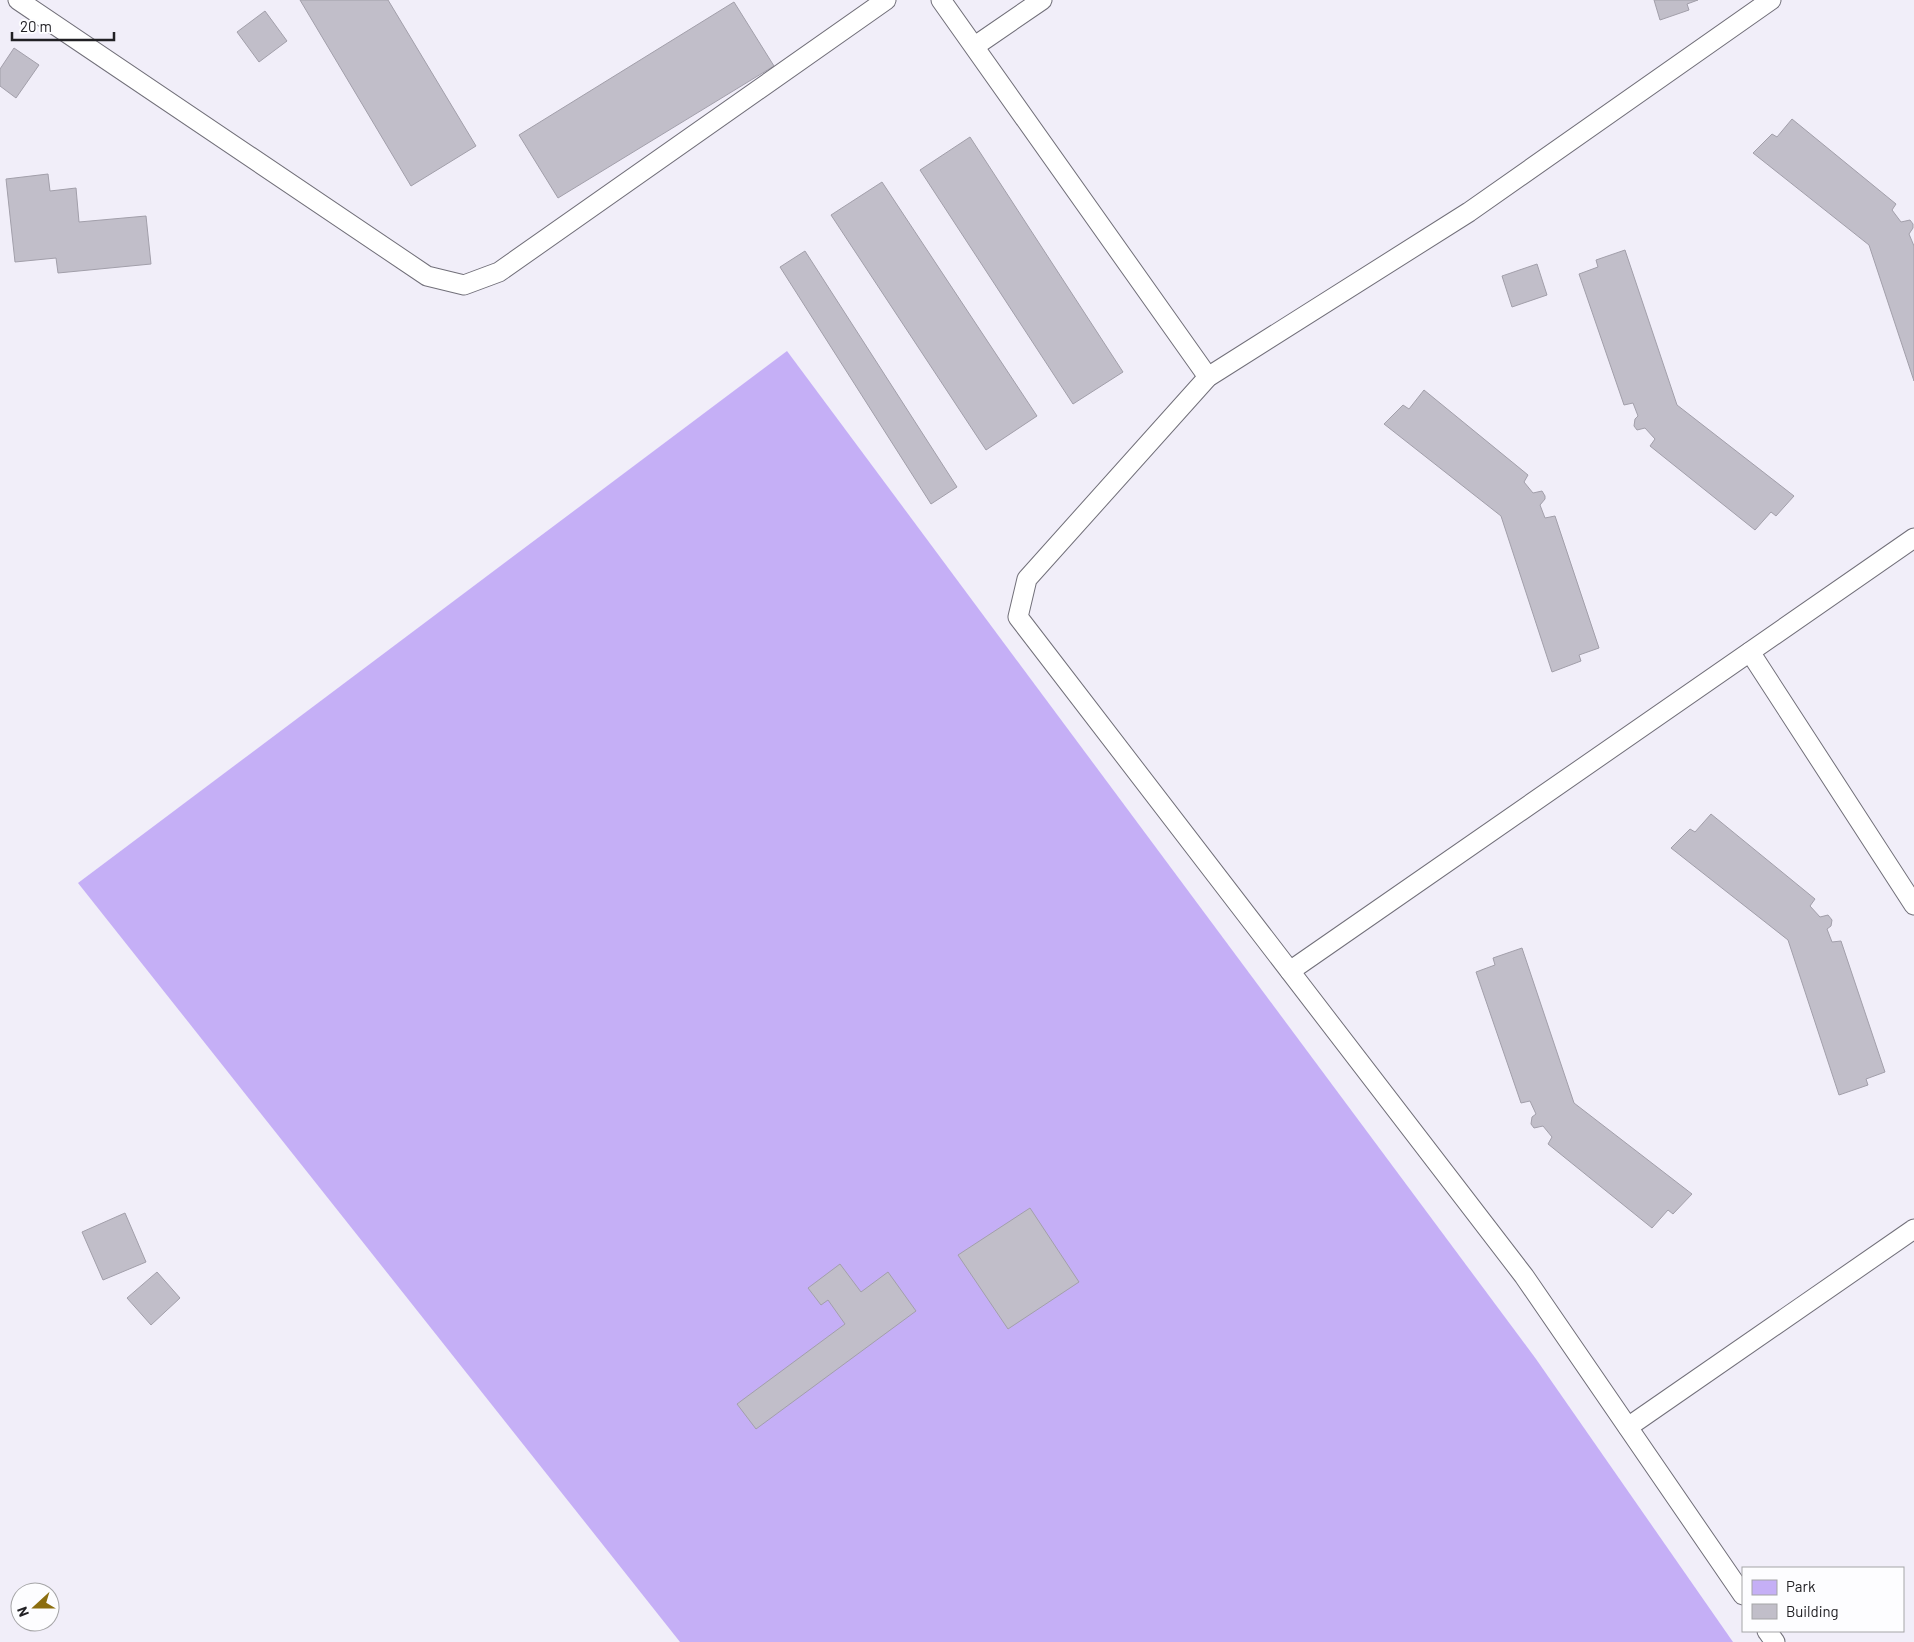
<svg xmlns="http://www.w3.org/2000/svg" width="1914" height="1642" font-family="Barlow,sans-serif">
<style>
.green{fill:#c5aff6}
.building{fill:#c1bec9;stroke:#a29faa}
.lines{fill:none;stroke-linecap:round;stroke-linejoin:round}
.service-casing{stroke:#716f79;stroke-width:21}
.service{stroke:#fff;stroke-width:19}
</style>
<rect width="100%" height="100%" fill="#f1eef9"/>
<!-- green -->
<polygon class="green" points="787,351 1536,1359 1733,1642 680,1642 78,883"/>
<!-- building -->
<g class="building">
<polygon points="300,0 388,0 476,146 411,186"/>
<polygon points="1654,0 1698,0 1687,4 1689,10 1660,20"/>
<polygon points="734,2 774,66 558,198 519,135"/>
<polygon points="265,11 287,41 259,62 237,32"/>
<polygon points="14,48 39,65 16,98 0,86 0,69"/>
<polygon points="1792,119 1896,204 1892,210 1901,222 1910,220 1913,224 1913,228 1909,234 1914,246 1914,381 1869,245 1753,153 1772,134 1777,137"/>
<polygon points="970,137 1123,372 1073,404 920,170"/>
<polygon points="48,174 50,191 76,188 79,222 146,216 151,264 58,273 56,258 15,262 6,179"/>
<polygon points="882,182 1037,416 986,450 831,215"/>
<polygon points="1625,250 1677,405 1794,496 1776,516 1771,512 1755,530 1650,446 1655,439 1645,428 1637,430 1634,426 1635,419 1638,416 1633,403 1624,405 1579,274 1598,267 1596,260"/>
<polygon points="805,251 957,487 931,504 780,267"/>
<polygon points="1537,264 1547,295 1512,307 1502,276"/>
<polygon points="1424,390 1528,475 1524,482 1533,493 1542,491 1545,496 1545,499 1540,505 1545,518 1555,516 1599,648 1579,655 1581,661 1552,672 1501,516 1384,424 1403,405 1409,409"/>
<polygon points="1711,814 1815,899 1810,906 1820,917 1828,915 1832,920 1831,926 1827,929 1832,942 1841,941 1885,1072 1866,1079 1868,1085 1839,1095 1788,940 1671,848 1690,829 1695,832"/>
<polygon points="1522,948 1574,1103 1692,1194 1673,1214 1668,1210 1652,1228 1548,1144 1552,1137 1543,1126 1534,1128 1531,1124 1532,1117 1536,1114 1530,1101 1521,1103 1476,972 1495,965 1493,958"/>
<polygon points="1030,1208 1079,1282 1008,1329 958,1255"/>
<polygon points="125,1213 146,1262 103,1280 82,1232"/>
<polygon points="840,1264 861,1292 888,1272 916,1311 756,1429 737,1404 845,1324 828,1300 821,1305 808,1288"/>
<polygon points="157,1272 180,1298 151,1325 127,1298"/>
</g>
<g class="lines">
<defs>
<g id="service">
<polyline points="18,0 427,276 464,285 499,272 886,0"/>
<polyline points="941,0 1208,377"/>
<polyline points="975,46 1042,0"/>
<polyline points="1750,652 1914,905"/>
<polyline points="1290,971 1914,538"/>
<polyline points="1628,1427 1914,1229"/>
<polyline points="1743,1595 1524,1276 1018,617 1027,579 1208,377 1469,212 1771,0"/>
<polyline points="1767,1631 1775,1642"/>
</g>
</defs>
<!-- service casing -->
<use href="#service" class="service-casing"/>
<!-- service -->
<use href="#service" class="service"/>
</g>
<!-- legend -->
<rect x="1742" y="1567" width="162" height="65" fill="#fdfdff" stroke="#a5a5a7"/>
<rect x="1752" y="1580" width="25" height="15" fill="#c5aff6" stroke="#a5a5a7"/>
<text x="1786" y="1592" font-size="15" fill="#212024">Park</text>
<rect x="1752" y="1604" width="25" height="15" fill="#c1bec9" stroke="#a5a5a7"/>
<text x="1786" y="1617" font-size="15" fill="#212024">Building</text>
<!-- north arrow -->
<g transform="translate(35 1607) rotate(249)"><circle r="24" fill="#fdfdff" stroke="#a5a5a7"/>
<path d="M0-4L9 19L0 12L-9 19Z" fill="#8c6e10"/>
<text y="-8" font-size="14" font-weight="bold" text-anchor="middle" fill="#212024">N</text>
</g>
<!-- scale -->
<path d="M12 32v8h102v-8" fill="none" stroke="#212024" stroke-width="2.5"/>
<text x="20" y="32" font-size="15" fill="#212024" stroke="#fdfdff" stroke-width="4" paint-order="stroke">20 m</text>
</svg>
